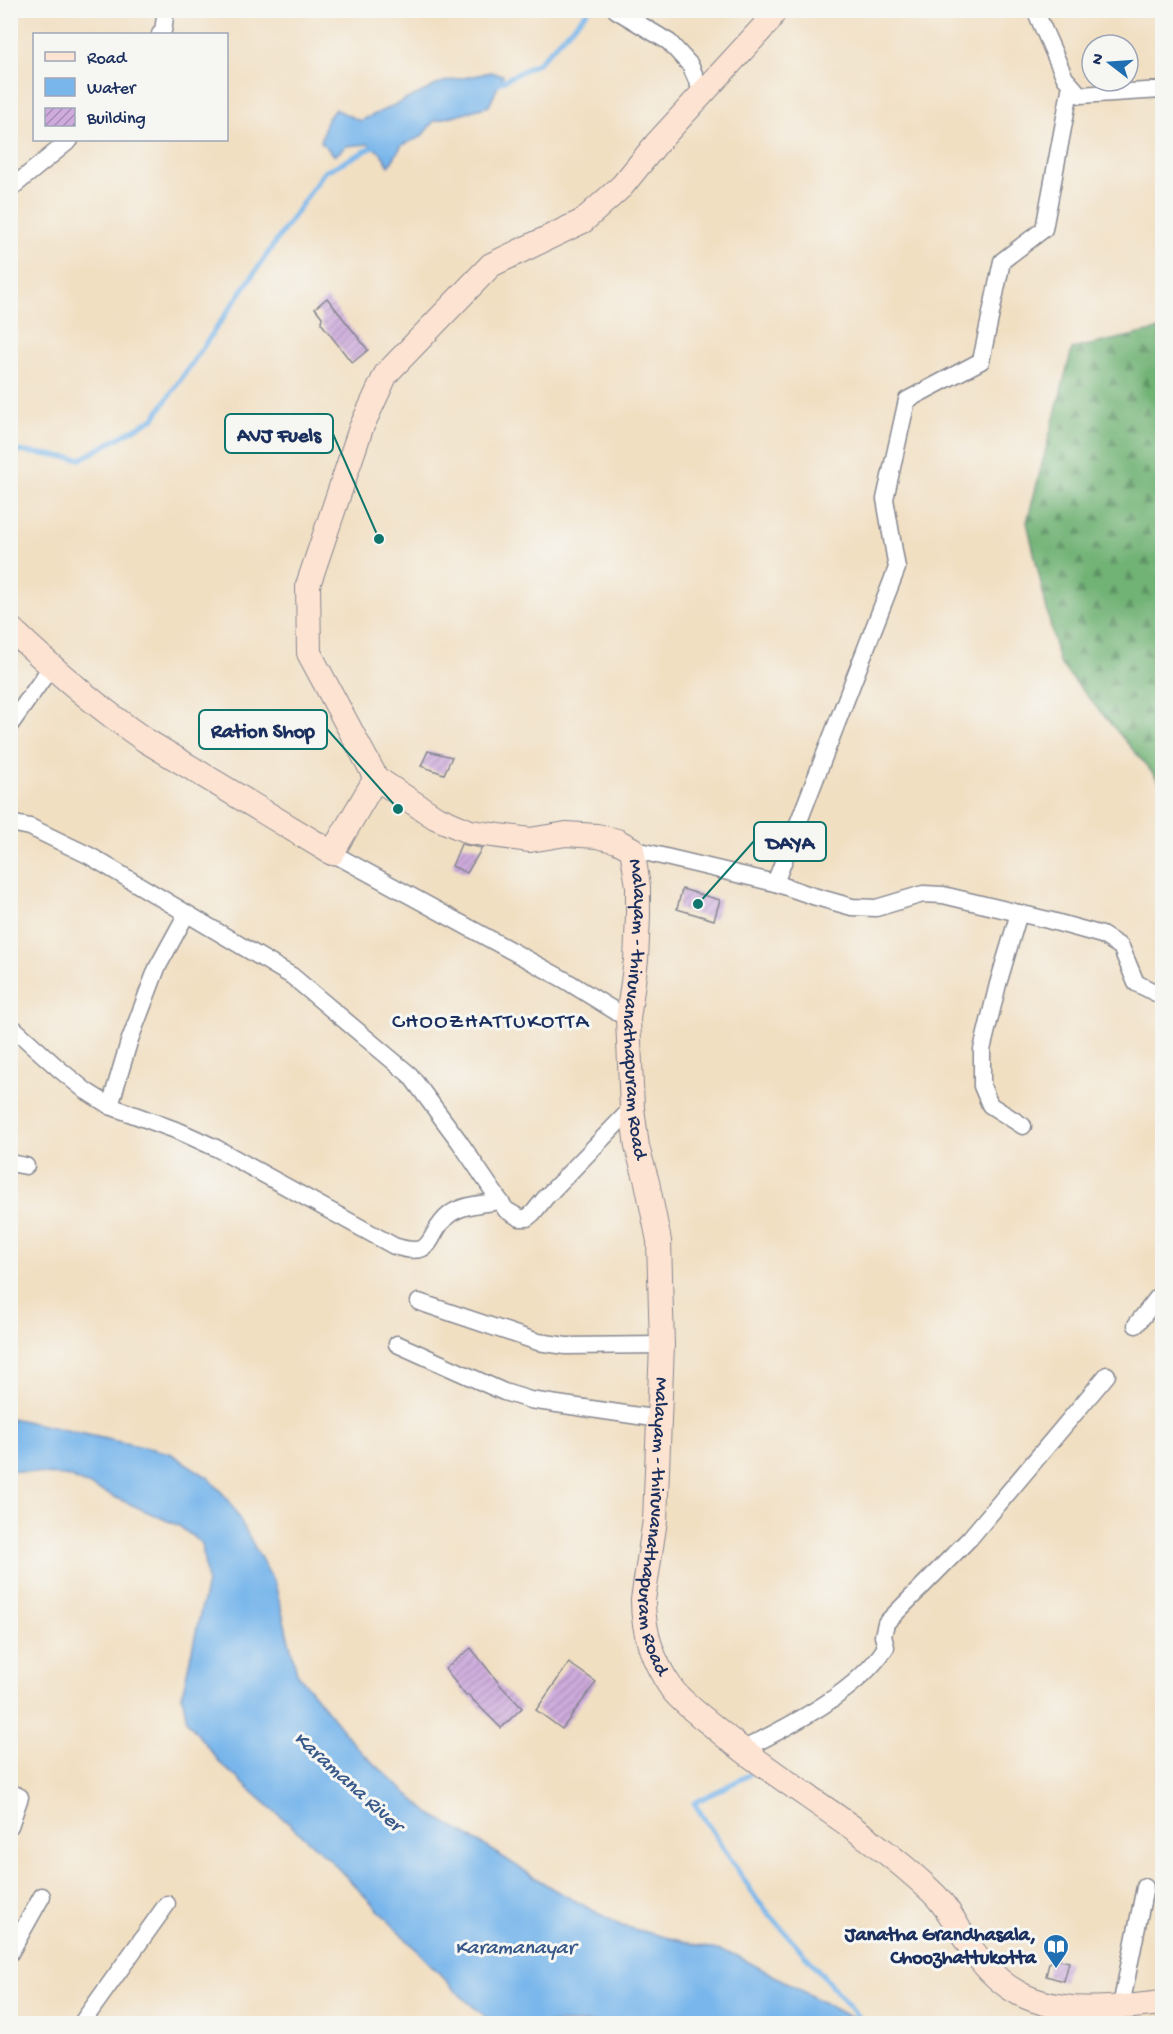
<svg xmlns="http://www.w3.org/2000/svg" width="1173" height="2034" font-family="'Gochi Hand',sans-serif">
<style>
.forest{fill:url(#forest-firs);stroke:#46706a;stroke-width:1.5}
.water{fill:#78b6eb;stroke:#4a72a4;stroke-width:1.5}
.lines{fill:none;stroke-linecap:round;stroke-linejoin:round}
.stream{stroke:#78b6eb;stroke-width:5}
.building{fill:url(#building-hatch)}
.street-casing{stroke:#868790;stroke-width:19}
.secondary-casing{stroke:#868790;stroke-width:26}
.street{stroke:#fff;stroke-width:16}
.secondary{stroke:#fde3d1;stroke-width:24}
.labels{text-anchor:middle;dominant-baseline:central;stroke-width:6;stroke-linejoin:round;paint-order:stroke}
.street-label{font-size:20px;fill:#1b2f5e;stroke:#f6f6f2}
.poi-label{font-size:20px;font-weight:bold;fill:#1b2f5e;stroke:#f6f6f2;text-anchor:end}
.water-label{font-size:21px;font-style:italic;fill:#375888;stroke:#f6f6f2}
.quarter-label{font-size:22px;letter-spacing:1.5px;fill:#1b2f5e;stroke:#f6f6f2}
.leader{fill:none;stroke:#0f766e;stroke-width:2}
.callout-dot{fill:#0f766e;stroke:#f6f6f2;stroke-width:2}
.callout{fill:#f6f6f2;stroke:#0f766e;stroke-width:2}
.callout-label{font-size:21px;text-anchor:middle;font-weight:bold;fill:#1b2f5e}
</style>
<defs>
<pattern id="forest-firs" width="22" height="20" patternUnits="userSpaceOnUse" patternTransform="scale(1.5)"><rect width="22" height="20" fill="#71b275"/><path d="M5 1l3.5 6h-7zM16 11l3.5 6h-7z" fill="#5c9163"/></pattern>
<pattern id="building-hatch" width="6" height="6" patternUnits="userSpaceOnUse" patternTransform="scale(1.5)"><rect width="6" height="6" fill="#ceabdc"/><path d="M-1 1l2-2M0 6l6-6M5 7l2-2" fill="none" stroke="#a68cb6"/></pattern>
</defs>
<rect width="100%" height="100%" fill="#f6f6f2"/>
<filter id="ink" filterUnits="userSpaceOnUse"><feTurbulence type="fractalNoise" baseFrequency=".0167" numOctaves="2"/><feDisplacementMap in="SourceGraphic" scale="12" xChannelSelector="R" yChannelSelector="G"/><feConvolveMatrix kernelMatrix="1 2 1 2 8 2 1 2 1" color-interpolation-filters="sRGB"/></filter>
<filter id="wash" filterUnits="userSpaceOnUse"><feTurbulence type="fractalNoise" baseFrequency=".008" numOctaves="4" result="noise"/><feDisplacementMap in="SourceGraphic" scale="24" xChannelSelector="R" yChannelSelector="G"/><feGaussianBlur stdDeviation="1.35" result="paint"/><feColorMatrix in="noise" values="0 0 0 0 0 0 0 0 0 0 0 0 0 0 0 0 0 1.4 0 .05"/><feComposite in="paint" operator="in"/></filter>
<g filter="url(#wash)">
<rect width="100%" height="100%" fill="#f1dfc2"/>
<!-- forest -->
<polygon class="forest" points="1162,329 1162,784 1059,663 1027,522 1072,349"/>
<!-- water -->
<g class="water">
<path d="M490 72 503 75 489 106 434 121 421 137 402 145 389 166 381 153 368 144 346 146 335 156 321 142 326 121 335 109 360 121 429 89C447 77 470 79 490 72Z"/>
<polygon points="11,1418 170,1453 209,1478 230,1502 275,1584 297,1673 358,1749 429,1813 487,1847 553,1889 622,1926 736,1955 861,2023 493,2023 462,1997 329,1859 221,1764 187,1721 182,1695 207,1583 202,1544 179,1526 70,1477 11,1470"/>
</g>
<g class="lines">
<!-- stream -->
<g class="stream">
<polyline points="495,85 538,63 589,10"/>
<polyline points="10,450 81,459 154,418 324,172 377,145"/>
<polyline points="749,1775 694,1803 758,1901 865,2024"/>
</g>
</g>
<g id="blocks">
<!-- building -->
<g class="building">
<polygon points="327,298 368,350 352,363 321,323 322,317 315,308"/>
<polygon points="428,751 452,757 444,774 421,766"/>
<polygon points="461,844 482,848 467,873 452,866"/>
<polygon points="682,889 720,900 714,920 677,909"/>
<polygon points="471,1648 501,1686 522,1708 501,1728 468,1695 466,1696 445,1669"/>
<polygon points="569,1663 596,1682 562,1729 536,1710"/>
<polygon points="1056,1959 1069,1962 1064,1981 1046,1976 1049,1963"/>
</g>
</g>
</g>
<g filter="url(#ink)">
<use href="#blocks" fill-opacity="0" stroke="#868790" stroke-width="1.5"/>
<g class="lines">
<defs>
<g id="street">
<polyline points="616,10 669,42 690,65 703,94"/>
<polyline points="1035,10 1065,78 1080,95 1162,90"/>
<polyline points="160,34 163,31 166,10"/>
<polyline points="10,189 70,140"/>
<polyline points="10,725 51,667"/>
<polyline points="10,823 30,827 90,856 292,976 410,1075 459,1141 506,1210 520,1218 527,1218 533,1213 546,1197 632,1108"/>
<polyline points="632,849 775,883 813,896 852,907 876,908 923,894 943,895 1048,920 1102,935 1121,947 1136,983 1162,996"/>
<polyline points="332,853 565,980 628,1019"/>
<polyline points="775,883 897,568 885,499 907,400 981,361 1002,261 1044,229 1071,85"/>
<polyline points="1019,913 998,984 982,1050 982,1086 990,1105 1023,1126"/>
<path d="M10 1025 59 1069 86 1091 110 1106 181 1132 216 1148 394 1246C438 1260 425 1233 450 1214 464 1204 484 1204 500 1201"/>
<polyline points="110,1106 129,1042 157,968 186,915"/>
<polyline points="10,1163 26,1166"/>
<polyline points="419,1302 538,1342 566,1346 662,1345"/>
<polyline points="1136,1325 1162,1292"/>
<polyline points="397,1344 504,1392 530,1400 659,1419"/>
<path d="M742 1750C789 1726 857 1693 886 1647L883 1636 886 1623 970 1538 1107 1375"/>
<polyline points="10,1792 20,1797 10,1826"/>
<polyline points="10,1953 42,1896"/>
<polyline points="1121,2006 1145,1887"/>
<polyline points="81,2024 167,1904"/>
</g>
<g id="secondary">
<path id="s1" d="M775 10 768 22 657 143 622 186 583 221 491 265 386 374 361 428 308 585 309 653 376 778 435 817 470 832 530 840 566 834 597 836 617 841 632 849 638 886V916L636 960 628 1019 632 1108 637 1147 647 1182 659 1241 662 1345 655 1520 643 1600C643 1633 653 1662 672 1689 681 1702 706 1720 719 1731 787 1788 868 1830 932 1892 949 1908 958 1929 971 1948 983 1965 1001 1984 1020 1994 1064 2016 1116 2008 1162 2003"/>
<path d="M10 628C53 669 97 707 145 740L332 853 376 778"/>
</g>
</defs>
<!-- street casing -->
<use href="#street" class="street-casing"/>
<!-- secondary casing -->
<use href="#secondary" class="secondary-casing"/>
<!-- street -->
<use href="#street" class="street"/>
<!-- secondary -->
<use href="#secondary" class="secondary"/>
</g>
</g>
<!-- icons -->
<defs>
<symbol id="library-pin" viewBox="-11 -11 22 30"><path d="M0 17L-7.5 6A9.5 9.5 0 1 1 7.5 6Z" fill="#1f6fb2" stroke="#f6f6f2"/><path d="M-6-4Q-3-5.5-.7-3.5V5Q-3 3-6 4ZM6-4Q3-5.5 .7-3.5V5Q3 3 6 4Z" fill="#fff"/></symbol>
</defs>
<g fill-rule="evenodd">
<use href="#library-pin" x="1041" y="1932" width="30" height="40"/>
</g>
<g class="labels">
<!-- street labels -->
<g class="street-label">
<text stroke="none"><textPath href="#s1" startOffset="1410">Malayam - thiruvanathapuram Road</textPath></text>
<text stroke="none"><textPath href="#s1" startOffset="1932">Malayam - thiruvanathapuram Road</textPath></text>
</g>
<!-- poi labels -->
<g class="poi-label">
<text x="1036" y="1936">Janatha Grandhasala,<tspan x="1036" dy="23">Choozhattukotta</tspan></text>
</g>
<!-- water labels -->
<g class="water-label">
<text transform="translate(347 1783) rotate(42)">Karamana River</text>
<text x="515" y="1949">Karamanayar</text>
</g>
<!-- quarter labels -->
<g class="quarter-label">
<text x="491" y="1023">CHOOZHATTUKOTTA</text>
</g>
</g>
<!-- callouts -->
<path class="leader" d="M379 539L333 434M398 809L327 729M698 904L754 841"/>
<g class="callout-dot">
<circle cx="379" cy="539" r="6"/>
<circle cx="398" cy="809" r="6"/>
<circle cx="698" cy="904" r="6"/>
</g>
<g class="callout">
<rect x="225" y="414" width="108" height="39" rx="6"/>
<rect x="199" y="710" width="128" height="39" rx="6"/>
<rect x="754" y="822" width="72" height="39" rx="6"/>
</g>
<g class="callout-label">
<text x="279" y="441">AVJ Fuels</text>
<text x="263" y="737">Ration Shop</text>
<text x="790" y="849">DAYA</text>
</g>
<!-- margin -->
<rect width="1173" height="2034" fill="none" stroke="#f6f6f2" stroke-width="36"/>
<!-- legend -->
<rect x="33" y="33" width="195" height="108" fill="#f6f6f2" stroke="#9ea6b7" stroke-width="1.5"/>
<rect x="45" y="52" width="30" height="9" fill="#fde3d1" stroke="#9ea6b7" stroke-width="1.5"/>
<text x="87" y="63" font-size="18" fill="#1b2f5e">Road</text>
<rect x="45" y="78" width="30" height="18" fill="#78b6eb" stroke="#9ea6b7" stroke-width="1.5"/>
<text x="87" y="93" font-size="18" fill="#1b2f5e">Water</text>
<rect x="45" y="108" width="30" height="18" fill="url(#building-hatch)" stroke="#9ea6b7" stroke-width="1.5"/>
<text x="87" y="123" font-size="18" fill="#1b2f5e">Building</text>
<!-- north arrow -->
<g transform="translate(1110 63) rotate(287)"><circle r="28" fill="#f6f6f2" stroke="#9ea6b7" stroke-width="1.5"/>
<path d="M0-4.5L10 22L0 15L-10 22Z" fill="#1f6fb2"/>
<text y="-9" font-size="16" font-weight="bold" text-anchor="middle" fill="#1b2f5e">N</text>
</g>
</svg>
